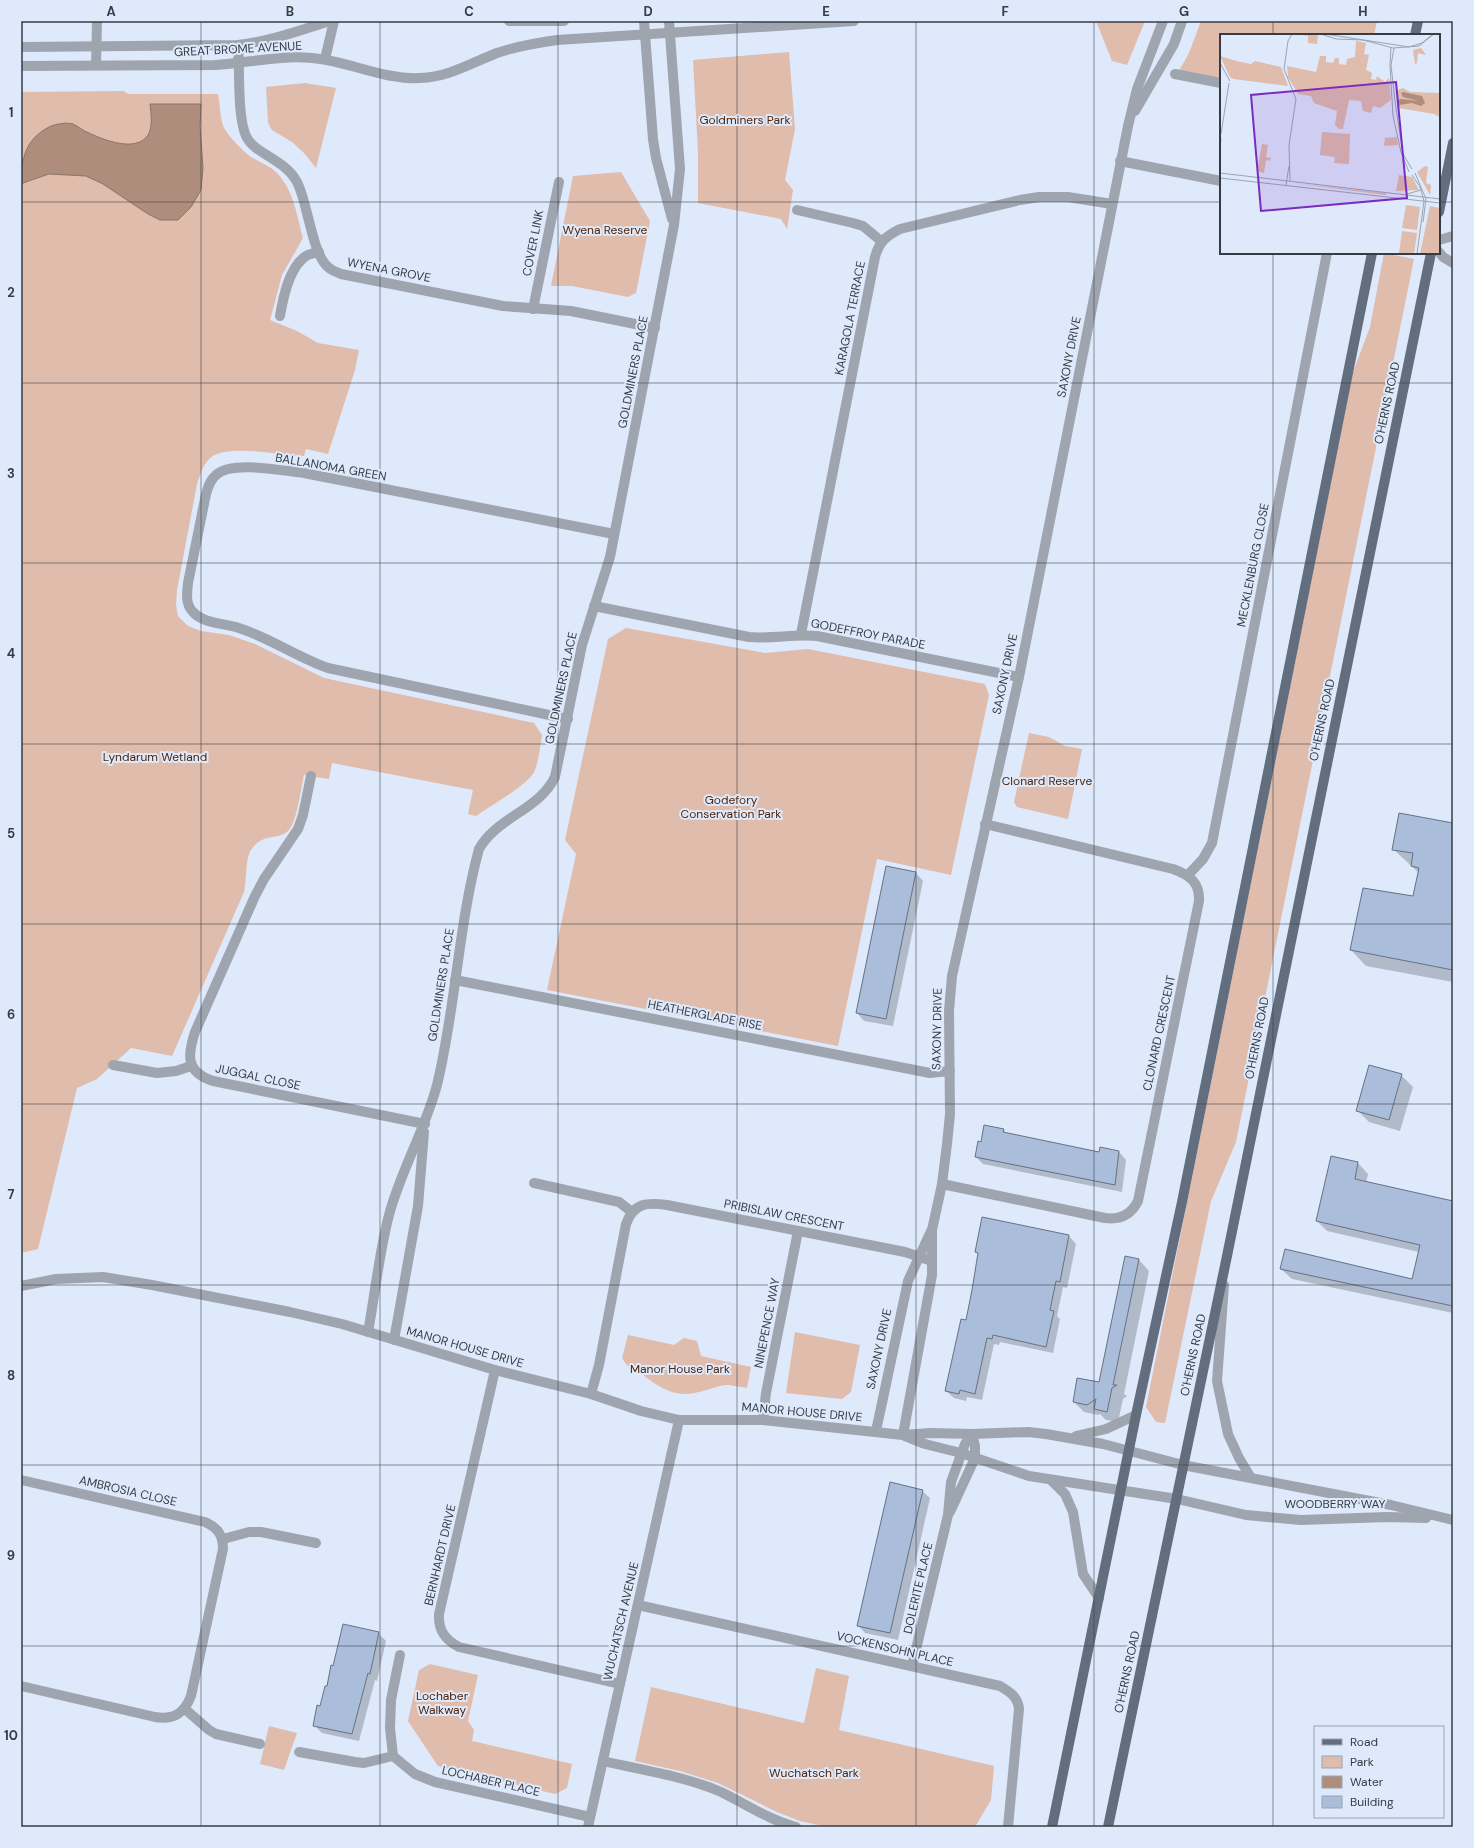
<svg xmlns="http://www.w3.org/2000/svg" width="1474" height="1848" font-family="'DM Sans',sans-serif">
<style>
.green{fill:#dfbcab}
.water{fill:#ae8d7c;stroke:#8a756b}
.shadow{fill:#0003}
.building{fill:#aabddb;stroke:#657285}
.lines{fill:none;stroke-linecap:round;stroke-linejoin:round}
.minor{stroke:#9fa5ae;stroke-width:10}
.major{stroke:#626d7d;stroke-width:10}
.grid{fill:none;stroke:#363c44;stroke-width:1;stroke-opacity:0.55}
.labels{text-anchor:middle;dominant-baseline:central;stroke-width:4;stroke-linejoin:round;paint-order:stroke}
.street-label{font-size:12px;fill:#363c44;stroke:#dee9fb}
.park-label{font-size:12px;fill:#512408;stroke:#dee9fb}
.inset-road{fill:none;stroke:#9ba4b2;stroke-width:1}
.view{fill:#7b2cbf;fill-opacity:0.15;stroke:#7b2cbf;stroke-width:2}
.inset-edge{fill:none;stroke:#363c44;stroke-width:2}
.neatline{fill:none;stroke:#363c44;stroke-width:1.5}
.grid-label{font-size:13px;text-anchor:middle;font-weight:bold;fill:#363c44}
</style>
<rect width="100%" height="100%" fill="#dee9fb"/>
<!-- green -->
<g class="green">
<polygon points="1096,21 1145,21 1127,65 1112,61"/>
<polygon points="1201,21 1377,21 1374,35 1221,35 1221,80 1179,71 1189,53"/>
<polygon points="789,52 795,129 785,180 793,190 787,229 781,219 698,203 698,153 693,60"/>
<polygon points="305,83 336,88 316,168 304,153 292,142 272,130 270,127 268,122 266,87"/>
<path d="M124 91 128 94H218C220 104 220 119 224 128 229 137 243 151 251 157 261 163 271 166 279 175 294 193 297 216 303 238L282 275 270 320 297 331 318 343 359 350 355 370 328 454 306 449 304 456C282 455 236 446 217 454 204 459 201 473 197 484L177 590 176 605 178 616 188 626 201 631 229 635 255 644 324 678 534 723 542 735C540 747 539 761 534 772 528 785 488 807 476 816L468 814 473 790 332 763 329 779 304 775C301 787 297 823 288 831 277 841 263 832 251 850 245 859 247 880 244 892L172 1056 131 1048 97 1079 77 1088 38 1249 21 1253V92Z"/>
<polygon points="621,172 650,221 636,293 628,297 572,286 551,286 573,176"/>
<polygon points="1384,253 1414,259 1236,1142 1211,1201 1165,1423 1156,1422 1146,1407 1353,372 1370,327"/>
<polygon points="626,628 765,653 808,649 985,684 989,695 951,875 877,859 838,1046 547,990 576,854 565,840 608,639"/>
<polygon points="1029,733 1049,737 1065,746 1082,749 1068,819 1017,807 1014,802"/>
<polygon points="795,1332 860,1345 851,1392 842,1399 786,1393"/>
<path d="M628 1335 674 1345 684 1338 697 1341 701 1356 751 1367 747 1388C740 1387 732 1385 726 1385 716 1386 708 1390 699 1392 676 1398 661 1389 643 1375 633 1368 629 1370 622 1358Z"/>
<polygon points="430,1664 478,1675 468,1721 474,1730 472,1741 572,1764 567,1788 555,1794 438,1766 408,1721 419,1670"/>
<polygon points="816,1668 849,1676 839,1730 994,1766 991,1800 975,1827 827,1827 800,1821 777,1812 718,1783 680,1771 635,1761 651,1687 804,1723"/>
<polygon points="269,1726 297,1733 284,1770 260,1764"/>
</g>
<!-- water -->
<path class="water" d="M150 104H201L200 126 203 168 201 190 191 207 178 220H160L148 214 103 184 86 176 49 174 23 183 21 186C21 161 24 140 49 127 55 124 66 122 73 124 78 126 83 131 89 133 104 140 136 153 148 135 153 127 151 113 150 104Z"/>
<!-- shadow -->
<g class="shadow">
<polygon points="1453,824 1453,982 1366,966 1351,950 1414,897 1419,873 1393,849"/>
<polygon points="916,873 923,881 893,1026 864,1021 857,1013"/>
<polygon points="1401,1075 1413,1087 1400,1131 1369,1122 1357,1110"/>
<polygon points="1003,1130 1007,1134 1100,1153 1119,1152 1126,1160 1122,1192 983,1164 976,1157 982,1143"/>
<polygon points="1332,1157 1358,1163 1368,1174 1366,1183 1453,1203 1453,1313 1292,1279 1281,1269 1413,1280 1419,1252 1327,1231 1317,1221"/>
<polygon points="1069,1236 1076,1244 1067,1288 1063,1287 1057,1316 1060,1319 1053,1353 1000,1342 999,1345 994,1344 982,1400 967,1397 966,1401 954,1398 946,1391 966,1321 979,1254 976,1252"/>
<polygon points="1126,1257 1139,1260 1149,1271 1124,1394 1127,1396 1123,1399 1118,1422 1106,1420 1100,1414 1098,1415 1084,1412 1074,1402 1100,1383"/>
<polygon points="922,1491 930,1498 898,1640 865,1633 858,1625"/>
<polygon points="378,1633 386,1641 377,1681 375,1680 359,1741 322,1733 314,1725 334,1667"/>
</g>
<!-- building -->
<g class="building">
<polygon points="1399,813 1453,823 1453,970 1350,950 1363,888 1413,896 1419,868 1411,866 1413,853 1392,850"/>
<polygon points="886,866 916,872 886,1019 856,1013"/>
<polygon points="1369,1065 1402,1074 1389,1120 1356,1111"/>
<polygon points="984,1125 1004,1129 1003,1132 1099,1152 1100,1147 1119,1151 1115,1185 975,1157 978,1141 981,1142"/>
<polygon points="1331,1156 1358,1162 1355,1179 1453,1201 1453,1306 1280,1269 1285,1249 1412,1279 1420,1245 1316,1221"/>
<polygon points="982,1217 1069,1235 1060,1282 1056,1281 1050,1310 1054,1311 1046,1347 993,1335 992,1339 987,1338 975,1394 960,1390 959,1394 945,1391 961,1319 966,1320 972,1290 978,1253 975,1252"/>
<polygon points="1125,1256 1139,1259 1113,1385 1117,1385 1112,1388 1107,1412 1094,1409 1096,1399 1087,1405 1073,1402 1077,1378 1099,1382"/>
<polygon points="890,1482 923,1490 890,1633 857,1626"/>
<polygon points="343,1624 379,1632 370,1674 368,1673 352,1734 313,1726 317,1705 320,1706 325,1686 327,1686 331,1665 333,1666"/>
</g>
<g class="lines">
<!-- minor -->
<g class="minor">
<polyline points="509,21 564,21"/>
<polyline points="644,21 653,139 656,158 672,219"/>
<path d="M238 45C240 69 237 116 246 136 254 154 285 159 297 182 308 203 312 254 328 267 332 271 337 272 341 274L503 306 571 311 655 328"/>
<path d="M21 47 238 45C271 41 298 31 330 21"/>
<polyline points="325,59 334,21"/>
<polyline points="96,65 97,21"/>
<path d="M21 66 215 65C248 63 280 55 312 58 349 61 383 80 420 78 449 77 471 63 497 53 517 46 536 43 557 40L854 21"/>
<polyline points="1175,74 1221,83"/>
<polyline points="1135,111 1174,44 1182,21"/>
<polyline points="1120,161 1221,181"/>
<polyline points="797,210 853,223 863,226 881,241"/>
<polyline points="1439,240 1453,236"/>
<polyline points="1439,252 1443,257 1453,263"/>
<polyline points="533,309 559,182"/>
<path d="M280 316C283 298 289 267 306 256 309 254 315 253 319 252"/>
<path d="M594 606 749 637C772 639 794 634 817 636L1019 677"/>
<path d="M801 634 875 257C879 242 886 236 900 229L1020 200 1039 197H1068L1112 204"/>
<path d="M568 719 328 668C297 657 270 638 239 628 224 623 204 624 193 612 185 604 187 593 188 583L206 494C208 487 210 480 216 475 232 460 283 471 304 473L614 534"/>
<path d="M311 776 303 815 298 829 264 879 255 896 195 1032C187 1056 186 1072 213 1081L425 1124"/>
<polyline points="1188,875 1203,859 1212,843 1327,253"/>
<polyline points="455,980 930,1073 950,1071"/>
<polyline points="113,1065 157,1073 176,1071 191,1066"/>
<polyline points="534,1183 619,1202 632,1212"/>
<path d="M942 1184 1105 1218C1120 1220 1131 1215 1138 1201L1199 901C1200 883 1190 875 1173 869L985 824"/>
<polyline points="1224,1285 1217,1381 1228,1434 1239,1458 1251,1478"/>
<polyline points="21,1286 56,1279 103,1277 152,1285 290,1312 342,1324 495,1370 591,1394 641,1411 679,1420 763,1420 903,1435 930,1433 972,1434 1028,1432 1046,1434 1103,1444 1183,1465 1391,1505 1453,1520"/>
<path d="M368 1332C375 1294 379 1253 389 1215 401 1170 425 1130 437 1085 456 1007 458 926 479 849 497 817 539 810 555 777L582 645 610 557 674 225 680 169 669 21"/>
<polyline points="394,1340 418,1206 424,1132"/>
<path d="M495 1370 439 1614C438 1630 445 1640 459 1647L620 1684"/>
<path d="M591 1394 599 1365 626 1224C634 1203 646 1202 667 1205L905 1252 932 1261"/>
<polyline points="763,1420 766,1393 798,1231"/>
<polyline points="876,1431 908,1281 931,1231"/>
<polyline points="903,1435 932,1275 932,1230 942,1184 947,1144 950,1114 949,1011 952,976 1019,677 1128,126 1137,89 1163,21"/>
<polyline points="905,1436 925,1444 961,1453 1029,1476 1177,1499 1246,1515 1301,1520 1387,1517 1426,1518"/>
<polyline points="1076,1436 1106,1429 1136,1415"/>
<path d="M21 1480 205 1522C218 1528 223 1535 223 1549L191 1696C184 1714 173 1720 155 1717L21 1686"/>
<polyline points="1051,1480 1065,1494 1073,1512 1083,1574 1099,1598"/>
<polyline points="950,1512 975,1458 975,1446 972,1434"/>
<polyline points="223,1539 249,1532 261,1532 316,1543"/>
<path d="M638 1605 1000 1686C1010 1692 1018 1697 1019 1709L1008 1827"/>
<polyline points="912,1666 948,1515 951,1482 965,1444 972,1434"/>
<polyline points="185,1709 209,1730 216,1734 260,1744"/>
<polyline points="299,1752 355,1762 364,1763 393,1756 390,1728 391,1700 400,1655"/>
<polyline points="393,1756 415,1774 435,1782 590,1817"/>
<path d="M603 1761C642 1770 684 1776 721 1792 746 1804 769 1820 796 1827"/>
<polyline points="588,1827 679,1420"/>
</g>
<!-- major -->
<g class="major">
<polyline points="1415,35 1418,21"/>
<polyline points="1439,212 1453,143"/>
<polyline points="1052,1827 1136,1415 1182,1202 1372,253"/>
<polyline points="1108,1827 1227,1256 1431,253"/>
</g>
</g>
<!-- grid -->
<path class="grid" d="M201 21V1827M380 21V1827M558 21V1827M737 21V1827M916 21V1827M1094 21V1827M1273 21V35M21 202H1221M1439 202H1453M1273 253V1827M21 383H1453M21 563H1453M21 744H1453M21 924H1453M21 1104H1453M21 1285H1453M21 1465H1453M21 1646H1453"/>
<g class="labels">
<!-- street labels -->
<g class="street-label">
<text transform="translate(238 49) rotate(-3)">GREAT BROME AVENUE</text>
<text transform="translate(533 243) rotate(-79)">COVER LINK</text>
<text transform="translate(389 270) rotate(11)">WYENA GROVE</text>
<text transform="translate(850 318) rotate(-79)">KARAGOLA TERRACE</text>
<text transform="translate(1069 357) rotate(-79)">SAXONY DRIVE</text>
<text transform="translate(633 372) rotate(-79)">GOLDMINERS PLACE</text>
<text transform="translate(1387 403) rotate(-78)">O'HERNS ROAD</text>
<text transform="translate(331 467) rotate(10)">BALLANOMA GREEN</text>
<text transform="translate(1253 565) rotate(-79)">MECKLENBURG CLOSE</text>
<text transform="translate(868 634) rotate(11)">GODEFFROY PARADE</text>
<text transform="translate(1005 674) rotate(-78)">SAXONY DRIVE</text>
<text transform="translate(561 688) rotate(-78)">GOLDMINERS PLACE</text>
<text transform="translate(1322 720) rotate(-78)">O'HERNS ROAD</text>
<text transform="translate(441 985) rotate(-81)">GOLDMINERS PLACE</text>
<text transform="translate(705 1015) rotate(11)">HEATHERGLADE RISE</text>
<text transform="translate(937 1029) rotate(-89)">SAXONY DRIVE</text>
<text transform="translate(1159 1033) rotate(-78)">CLONARD CRESCENT</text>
<text transform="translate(1257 1038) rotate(-79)">O'HERNS ROAD</text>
<text transform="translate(258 1077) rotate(12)">JUGGAL CLOSE</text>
<text transform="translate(784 1215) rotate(11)">PRIBISLAW CRESCENT</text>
<text transform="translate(767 1323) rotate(-79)">NINEPENCE WAY</text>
<text transform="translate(465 1347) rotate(16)">MANOR HOUSE DRIVE</text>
<text transform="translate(879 1349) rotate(-78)">SAXONY DRIVE</text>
<text transform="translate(1193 1355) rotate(-78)">O'HERNS ROAD</text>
<text transform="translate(802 1412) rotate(5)">MANOR HOUSE DRIVE</text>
<text transform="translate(128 1491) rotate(13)">AMBROSIA CLOSE</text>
<text x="1335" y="1504">WOODBERRY WAY</text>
<text transform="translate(440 1555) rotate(-77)">BERNHARDT DRIVE</text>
<text transform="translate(918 1588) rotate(-77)">DOLERITE PLACE</text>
<text transform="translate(621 1621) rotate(-77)">WUCHATSCH AVENUE</text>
<text transform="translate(895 1649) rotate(13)">VOCKENSOHN PLACE</text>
<text transform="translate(1127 1672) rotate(-78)">O'HERNS ROAD</text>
<text transform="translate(491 1781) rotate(13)">LOCHABER PLACE</text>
</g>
<!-- park labels -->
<g class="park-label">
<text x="745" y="120">Goldminers Park</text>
<text x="605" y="230">Wyena Reserve</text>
<text x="155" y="757">Lyndarum Wetland</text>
<text x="1047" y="781">Clonard Reserve</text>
<text x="731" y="800">Godefory<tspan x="731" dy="14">Conservation Park</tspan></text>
<text x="680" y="1369">Manor House Park</text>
<text x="442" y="1696">Lochaber<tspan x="442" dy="14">Walkway</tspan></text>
<text x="814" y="1773">Wuchatsch Park</text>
</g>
</g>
<!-- overview -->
<g transform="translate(1220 34)">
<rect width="220" height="220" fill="#dee9fb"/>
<path d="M75 0H98L97 10 88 9V2ZM136 7 146 9 144 20 149 21 146 36 152 39 151 45 156 46 157 42 165 48 169 44 171 66 160 74 153 72 151 79 143 77 141 67 129 66 123 95H119L115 91 117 77 94 69 91 62 78 60 68 43 67 32 96 38 100 22H106V28L113 29 115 24H119V30L126 31 127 25 135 23ZM201 14 206 21 198 19 197 29 195 30 193 16ZM0 22 16 27 31 30 35 27 61 33 68 52 14 45 10 43ZM183 54 190 58 220 59V83L214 80 179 74 176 57ZM102 98 130 100 129 130 114 129 115 123 100 121ZM177 103 178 111 164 112 165 104ZM42 110 48 111 46 123 51 124 50 127 46 126 44 139 37 137ZM205 132 208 133 206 149 211 151 210 161 197 138ZM179 141 192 143 199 156 176 157ZM72 149 166 159V161ZM186 171 200 173 197 196 182 194ZM210 172 220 174V220H200ZM182 197 197 199 194 220 179 219Z" fill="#dfbcab"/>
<path d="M183 58 202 62 205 69 201 72 192 69 179 71 178 66 181 65 199 67 183 63 181 59Z" fill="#ae8d7c"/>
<path class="inset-road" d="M101 0 116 5 143 6 173 14 199 12 214 0M105 0 189 13 202 9 213 0M171 13 170 31 173 82 181 118 189 138M174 14 171 31 175 67 183 120 192 135M0 29 10 47M1 100 9 49M0 116 1 104M0 139 220 165M195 139 206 165 203 188M192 141 200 153 204 167 197 220M0 144 220 169M70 147 69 111 76 65 64 35 68 7 72 0M66 151 69 132M187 160 201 156"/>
<path class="view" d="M176 48 187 164 41 177 31 61Z"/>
<rect width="220" height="220" class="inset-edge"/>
</g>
<!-- border -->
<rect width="1474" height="1848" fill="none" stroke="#dee9fb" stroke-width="44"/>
<!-- legend -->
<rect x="1314" y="1726" width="130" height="92" fill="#dee9fb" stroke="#9ba4b2"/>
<rect x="1322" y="1739" width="20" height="6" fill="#626d7d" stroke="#9ba4b2"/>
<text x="1350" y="1746" font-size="12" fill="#363c44">Road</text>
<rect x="1322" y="1756" width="20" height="12" fill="#dfbcab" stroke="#9ba4b2"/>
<text x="1350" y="1766" font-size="12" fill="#363c44">Park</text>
<rect x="1322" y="1776" width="20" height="12" fill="#ae8d7c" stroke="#9ba4b2"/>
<text x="1350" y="1786" font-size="12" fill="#363c44">Water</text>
<rect x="1322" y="1796" width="20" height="12" fill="#aabddb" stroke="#9ba4b2"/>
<text x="1350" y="1806" font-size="12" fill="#363c44">Building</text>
<rect x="22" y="22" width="1430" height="1804" class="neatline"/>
<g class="grid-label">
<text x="111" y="16">A</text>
<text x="290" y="16">B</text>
<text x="469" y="16">C</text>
<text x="648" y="16">D</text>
<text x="826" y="16">E</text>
<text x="1005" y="16">F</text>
<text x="1184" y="16">G</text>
<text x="1363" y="16">H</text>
<text x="11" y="117">1</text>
<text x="11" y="297">2</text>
<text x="11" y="478">3</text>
<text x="11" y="658">4</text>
<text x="11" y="838">5</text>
<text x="11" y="1019">6</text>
<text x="11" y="1199">7</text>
<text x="11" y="1380">8</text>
<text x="11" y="1560">9</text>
<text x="11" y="1740">10</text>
</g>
</svg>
